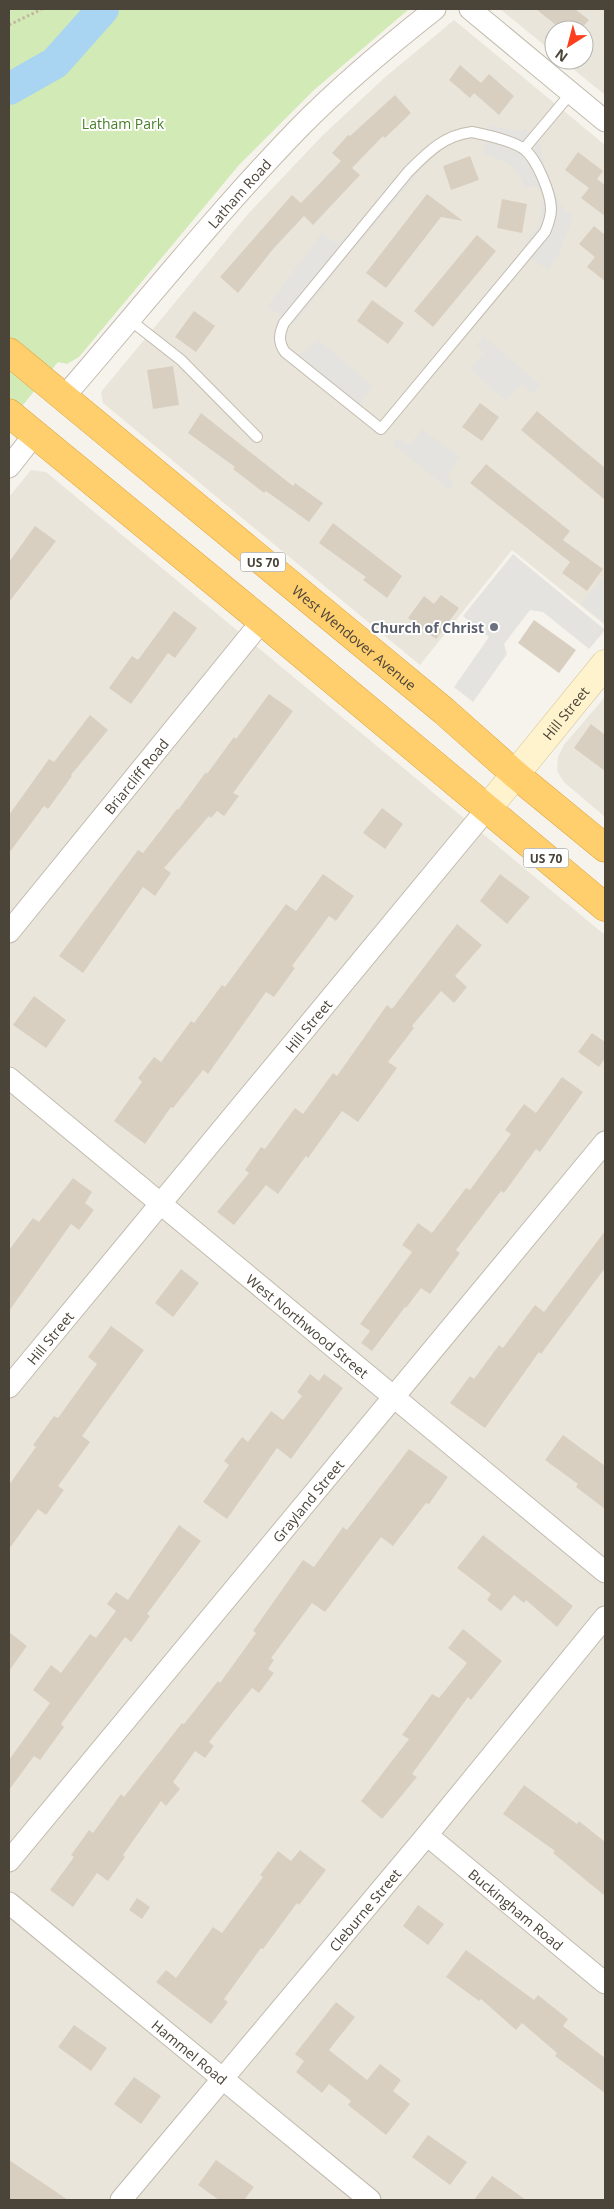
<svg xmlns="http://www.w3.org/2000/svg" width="614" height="2209" font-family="'Open Sans',sans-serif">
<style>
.residential{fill:#eae5da}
.green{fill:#d2eab5}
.parking{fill:#e5e3e0}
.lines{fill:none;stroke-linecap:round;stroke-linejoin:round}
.river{stroke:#a9d4f2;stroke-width:32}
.building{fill:#d8cfc1}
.lane-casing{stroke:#c2bbae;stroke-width:12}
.street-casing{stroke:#c2bbae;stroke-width:23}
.secondary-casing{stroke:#d6c79b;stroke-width:29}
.highway-casing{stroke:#e0a43c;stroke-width:29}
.path{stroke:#c4b79f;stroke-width:3;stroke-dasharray:2.5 2.5;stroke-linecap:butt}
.lane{stroke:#fff;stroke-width:10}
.street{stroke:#fff;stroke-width:21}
.secondary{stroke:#fff3cd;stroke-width:28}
.highway{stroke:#ffcf6e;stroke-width:28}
.worship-dot{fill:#6b7280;stroke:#fff;stroke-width:2}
.labels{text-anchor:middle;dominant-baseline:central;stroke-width:4;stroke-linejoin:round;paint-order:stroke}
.shield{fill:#fff;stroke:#817c74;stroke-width:1}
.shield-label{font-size:12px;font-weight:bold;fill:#4b4439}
.park-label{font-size:14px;fill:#4a7f2a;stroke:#fff}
.street-label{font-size:14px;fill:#4b4439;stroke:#fff}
.worship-label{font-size:14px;font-weight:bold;fill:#5b616d;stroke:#fff;text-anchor:end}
</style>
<rect width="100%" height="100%" fill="#f6f3ec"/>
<!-- residential -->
<g class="residential">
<polygon points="500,9 605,9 605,95 562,60 584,60 584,30 554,30 554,53"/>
<polygon points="454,20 605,145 605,625 512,550 420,665 103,403 101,392 248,214 321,137 383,79"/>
<polygon points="31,470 46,472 605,935 605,2200 9,2200 9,497"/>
<polygon points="605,697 605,817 564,782 557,771 558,757 564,745"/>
</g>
<!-- green -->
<polygon class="green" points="9,9 409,9 314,90 239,165 79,357 67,364 58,362 9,422"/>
<!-- parking -->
<g class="parking">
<polygon points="489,125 517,131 526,129 539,139 544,162 559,202 566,211 574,214 560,252 548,270 521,251 539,224 543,198 539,190 533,186 524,189 519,175 509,164 483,153"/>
<polygon points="411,159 421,169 349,254 293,325 268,306 322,233 334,242 344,239"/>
<polygon points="483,336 541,385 534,394 524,386 519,386 506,401 470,370 483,353 477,344"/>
<polygon points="317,339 373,386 363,399 362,408 292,362 299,353 306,351"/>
<polygon points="422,429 460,457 449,473 449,480 454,484 449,490 393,444 398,438 404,442 411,443"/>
<polygon points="513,554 605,630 589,649 543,612 530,610 504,644 507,654 473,702 454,687 489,637 463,616"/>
<polygon points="603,577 605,579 605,623 581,604"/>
</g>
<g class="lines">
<!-- river -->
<polyline class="river" points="9,89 55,63 103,9"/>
</g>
<!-- building -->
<g class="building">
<polygon points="536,9 575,9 589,20 580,30 562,30"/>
<polygon points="460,65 481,83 489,74 514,96 499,115 474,93 470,98 449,80"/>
<polygon points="395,95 411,113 385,138 383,136 352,168 360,175 313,225 304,216 274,248 238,293 220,277 292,195 301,203 341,161 332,153 348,135 350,136"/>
<polygon points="578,152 603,171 597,179 605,185 605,216 581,198 589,188 565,170"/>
<polygon points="470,156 479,180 451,190 443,166"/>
<polygon points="427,194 463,221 441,217 386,288 366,273"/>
<polygon points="502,199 527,204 522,233 497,228"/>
<polygon points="594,226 605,235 605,281 587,267 595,257 579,244"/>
<polygon points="477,235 496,251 433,327 414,311"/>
<polygon points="372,300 404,323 388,344 357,321"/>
<polygon points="194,311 215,326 196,352 175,337"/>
<polygon points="173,366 179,405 153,409 147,370"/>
<polygon points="480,403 499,417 482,441 462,427"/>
<polygon points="537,411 605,468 605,500 521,430"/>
<polygon points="201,413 293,486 295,483 323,503 309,522 266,491 264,493 233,469 235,467 188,433"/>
<polygon points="486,464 570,531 563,540 603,569 587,591 562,573 570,562 470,483"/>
<polygon points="333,523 402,576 387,598 363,580 366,577 319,543"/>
<polygon points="35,526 56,541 9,602 9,562"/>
<polygon points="441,595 459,608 436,639 408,618 424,596 434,604"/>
<polygon points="174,611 197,628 175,658 168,653 131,704 109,688 132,656 138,660"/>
<polygon points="534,620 576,650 559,673 518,643"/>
<polygon points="269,694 293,711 233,793 239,796 224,816 217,811 211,818 209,816 164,868 171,873 155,896 143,887 83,973 59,956 138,850 143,853 177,809 178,810 206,772 207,774 234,737 236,739"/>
<polygon points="90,715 108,730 71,775 72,776 48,809 44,806 9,853 9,815 49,759 54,762"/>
<polygon points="591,724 605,735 605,771 574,748"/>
<polygon points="382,808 403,824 385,849 363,833"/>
<polygon points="323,874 354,896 336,921 329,916 292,966 295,968 274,997 266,992 208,1074 203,1070 173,1108 171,1107 145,1144 114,1121 142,1082 138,1078 154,1057 161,1062 191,1021 194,1023 222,985 225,987 286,904 296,911"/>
<polygon points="500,874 530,897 507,924 480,901"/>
<polygon points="457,924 482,945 455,976 467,987 454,1003 441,991 412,1026 414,1028 388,1062 397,1068 358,1122 342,1111 308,1158 306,1156 278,1194 266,1185 234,1225 217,1212 249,1173 245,1170 261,1147 265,1149 295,1108 303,1114 333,1073 337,1076 387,1005 392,1009"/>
<polygon points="34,996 66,1020 46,1048 13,1025"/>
<polygon points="592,1033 605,1042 605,1058 599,1067 578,1052"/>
<polygon points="562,1077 583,1092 540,1152 536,1149 504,1193 501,1191 456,1250 460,1253 430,1294 421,1288 406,1308 405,1307 372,1351 361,1343 370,1331 360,1324 412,1252 402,1245 418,1223 432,1233 466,1188 470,1190 511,1134 505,1130 524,1104 536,1113"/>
<polygon points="73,1178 92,1192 85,1203 94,1210 79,1230 71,1224 9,1311 9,1250 33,1218 39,1222"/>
<polygon points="605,1231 605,1268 541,1354 539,1352 485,1428 450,1403 470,1376 474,1379 499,1345 503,1348 535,1305 544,1312"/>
<polygon points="181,1269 199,1283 173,1317 155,1303"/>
<polygon points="111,1326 144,1350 82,1436 90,1442 58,1486 64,1490 46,1515 38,1509 9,1549 9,1485 36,1447 33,1445 54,1416 58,1418 97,1364 88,1357"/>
<polygon points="310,1374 319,1381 324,1374 343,1388 291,1459 277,1448 227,1519 203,1502 229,1465 224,1461 242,1437 248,1442 271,1411 283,1420 302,1396 297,1392"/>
<polygon points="563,1435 605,1466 605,1509 576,1487 578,1484 545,1460"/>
<polygon points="409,1449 448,1477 429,1504 426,1503 393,1546 381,1537 325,1612 312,1603 271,1658 274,1660 268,1669 274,1673 259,1693 252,1688 209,1742 214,1746 205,1758 195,1751 173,1782 180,1789 166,1806 161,1801 123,1855 125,1857 108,1881 97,1873 73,1907 50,1890 74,1857 71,1855 89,1830 93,1833 121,1794 124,1797 182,1723 184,1724 218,1681 220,1683 256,1633 253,1631 303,1560 314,1567 343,1527 347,1530"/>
<polygon points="179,1525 201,1541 147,1614 150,1616 131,1642 125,1637 61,1724 64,1727 40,1760 34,1756 9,1790 9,1760 50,1703 33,1690 51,1665 61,1673 90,1634 96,1638 116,1611 107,1604 116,1592 128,1600"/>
<polygon points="483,1535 573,1606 557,1627 526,1600 524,1603 514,1595 501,1611 487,1600 491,1594 457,1568"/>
<polygon points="463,1629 502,1661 471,1700 468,1697 412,1774 417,1777 382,1819 361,1801 409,1739 402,1735 432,1694 439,1698 467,1663 448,1648"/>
<polygon points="9,1632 27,1646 9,1671"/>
<polygon points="524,1785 577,1824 579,1821 605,1842 605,1896 553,1853 555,1851 503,1814"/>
<polygon points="300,1850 326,1870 299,1905 297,1903 263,1949 261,1948 224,1999 228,2002 211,2024 156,1982 166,1970 176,1978 213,1927 222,1933 263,1877 260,1875 278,1851 291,1861"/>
<polygon points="137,1898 150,1907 142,1919 129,1910"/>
<polygon points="418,1905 444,1924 428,1945 403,1926"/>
<polygon points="466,1950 534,2000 538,1995 568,2019 563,2026 605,2058 605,2093 555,2056 557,2053 522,2023 516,2030 481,1999 479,2001 446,1977"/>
<polygon points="336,2002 355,2017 329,2050 367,2080 380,2064 401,2080 393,2091 410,2104 386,2135 348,2105 351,2101 329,2084 322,2093 296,2072 304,2061 295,2054"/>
<polygon points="74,2025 107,2048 91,2071 58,2047"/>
<polygon points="134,2077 161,2096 141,2124 114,2104"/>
<polygon points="428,2135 467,2162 450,2185 412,2157"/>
<polygon points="9,2160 68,2200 9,2200"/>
<polygon points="216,2160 254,2187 244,2200 219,2200 198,2185"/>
<polygon points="492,2176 526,2200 474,2200"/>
</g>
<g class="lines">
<defs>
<g id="lane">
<path d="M472 132C487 135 511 140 524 149 537 159 551 194 551 209 551 218 548 225 545 232L381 429 285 352C278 342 279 334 284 323L408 172C427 153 444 135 472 132Z"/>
<polyline points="524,149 571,93"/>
<polyline points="130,320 181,360 257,437"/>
</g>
<g id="street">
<polyline points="470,9 605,121"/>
<path id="s1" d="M63 398C141 308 216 214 298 129 340 86 388 46 435 9"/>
<polyline points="9,467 35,434"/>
<path id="s2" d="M9 932 262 621"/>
<path id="s3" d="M9 1078 605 1572"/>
<path id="s4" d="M9 1387 487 809"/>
<path id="s5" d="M427 1835 605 1983"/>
<path id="s6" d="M9 1861 605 1142"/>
<path id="s7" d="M9 1903 370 2200"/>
<path id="s8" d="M121 2200 427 1835 605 1617"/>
</g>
<g id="secondary">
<path id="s9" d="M487 809 605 664"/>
</g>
<g id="highway">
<path id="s10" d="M9 352 444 711 516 775 605 848"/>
<polyline points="9,413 262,621 605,907"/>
</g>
</defs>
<!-- lane casing -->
<use href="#lane" class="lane-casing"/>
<!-- street casing -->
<use href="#street" class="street-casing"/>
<!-- secondary casing -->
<use href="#secondary" class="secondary-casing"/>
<!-- highway casing -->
<use href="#highway" class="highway-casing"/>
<!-- path -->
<polyline class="path" points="9,25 42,9"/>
<!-- lane -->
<use href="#lane" class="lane"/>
<!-- street -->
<use href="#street" class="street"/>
<!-- secondary -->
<use href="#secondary" class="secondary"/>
<!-- highway -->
<use href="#highway" class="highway"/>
</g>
<!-- markers -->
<circle class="worship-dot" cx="494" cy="627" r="5"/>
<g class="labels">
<!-- shield labels -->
<g class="shield">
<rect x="240.5" y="552.5" width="45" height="19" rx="4"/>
<rect x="523.5" y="848.5" width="45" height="19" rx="4"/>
</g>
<g class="shield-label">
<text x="263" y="562">US 70</text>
<text x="546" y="858">US 70</text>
</g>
<!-- park labels -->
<g class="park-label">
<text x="123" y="123">Latham Park</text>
</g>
<!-- street labels -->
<g class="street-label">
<text stroke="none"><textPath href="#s1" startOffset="270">Latham Road</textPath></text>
<text stroke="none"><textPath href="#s10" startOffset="448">West Wendover Avenue</textPath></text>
<text stroke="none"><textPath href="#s9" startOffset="124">Hill Street</textPath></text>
<text stroke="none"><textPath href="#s2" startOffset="201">Briarcliff Road</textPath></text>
<text stroke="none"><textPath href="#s4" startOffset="469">Hill Street</textPath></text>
<text stroke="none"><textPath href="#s3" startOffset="388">West Northwood Street</textPath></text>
<text stroke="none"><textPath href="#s4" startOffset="64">Hill Street</textPath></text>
<text stroke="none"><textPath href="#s6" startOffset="468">Grayland Street</textPath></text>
<text stroke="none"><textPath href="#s5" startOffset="116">Buckingham Road</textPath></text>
<text stroke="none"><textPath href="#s8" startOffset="379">Cleburne Street</textPath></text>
<text stroke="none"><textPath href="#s7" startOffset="234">Hammel Road</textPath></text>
</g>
<!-- worship labels -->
<g class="worship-label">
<text x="484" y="627">Church of Christ</text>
</g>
</g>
<!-- border -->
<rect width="614" height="2209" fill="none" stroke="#4b4439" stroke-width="20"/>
<!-- north arrow -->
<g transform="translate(569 45) rotate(216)"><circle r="24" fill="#ffffff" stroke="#b7b4b0"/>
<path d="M0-4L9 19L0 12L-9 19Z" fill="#fc3f1d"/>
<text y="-8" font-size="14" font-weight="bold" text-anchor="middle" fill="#4b4439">N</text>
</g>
</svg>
